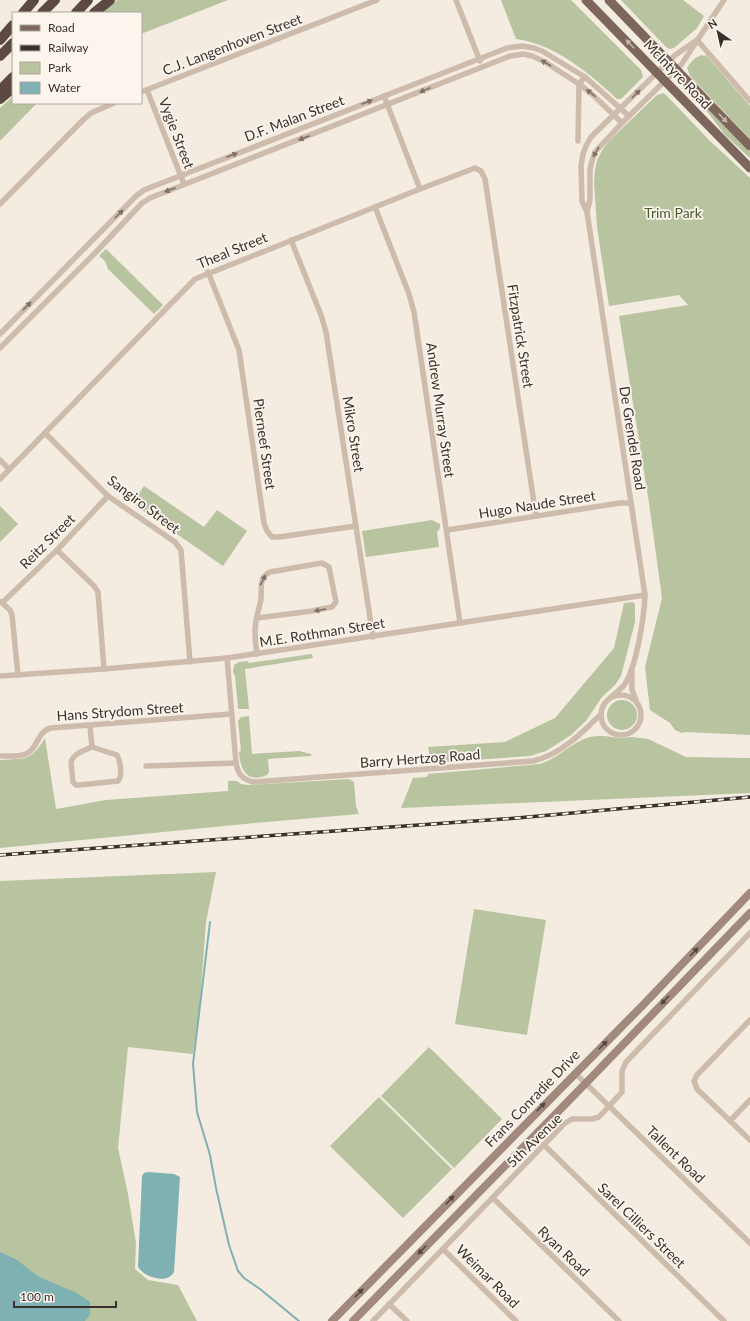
<svg xmlns="http://www.w3.org/2000/svg" width="750" height="1321" font-family="Lato,sans-serif">
<style>
.green{fill:#b8c4a0}
.water{fill:#7fb0b2}
.lines{fill:none;stroke-linecap:round;stroke-linejoin:round}
.stream{stroke:#7fb0b2;stroke-width:2}
.minor{stroke:#cdbbac;stroke-width:5.5}
.secondary{stroke:#a18a7d;stroke-width:8}
.primary{stroke:#7d675c;stroke-width:9}
.motorway{stroke:#5c4a42;stroke-width:10}
.rail-casing{stroke:#3b302b;stroke-width:3.5}
.rail{stroke:#fbf5ee;stroke-width:2;stroke-dasharray:6;stroke-linecap:butt}
.oneway{fill:#c2b5ac}
.oneway2{fill:#7d6f65}
.oneway3{fill:#544640}
.labels{text-anchor:middle;dominant-baseline:central;stroke-width:3.5;stroke-linejoin:round;paint-order:stroke}
.street-label{font-size:14px;fill:#3b302b;stroke:#fbf5ee}
.park-label{font-size:14px;fill:#4a5a2e;stroke:#fbf5ee}
</style>
<rect width="100%" height="100%" fill="#f4ebe1"/>
<!-- green -->
<g class="green">
<polygon points="117,0 228,0 141,34 141,13 101,13"/>
<path d="M501 0H571L641 70 643 77 621 99H617C589 73 555 44 516 39Z"/>
<polygon points="621,0 683,0 704,16 697,28 674,48 669,49 666,47"/>
<path d="M702 55 704 56 706 55 750 106V139L690 76 687 68C690 63 696 56 702 55Z"/>
<polygon points="681,81 750,152 750,158 725,135 706,110 680,83"/>
<polygon points="663,93 666,95 710,141 750,178 750,735 685,732 682,733 675,730 670,723 650,710 645,667 662,598 649,503 619,316 688,305 679,295 609,306 597,227 594,182 595,170 597,160 603,149 609,141 657,95"/>
<polygon points="13,96 13,103 37,103 0,141 0,108"/>
<polygon points="106,249 163,305 154,314 108,269 105,261 99,256"/>
<polygon points="144,486 204,527 217,510 247,531 223,566 132,503"/>
<polygon points="0,506 18,524 0,542"/>
<polygon points="432,520 440,524 440,528 437,532 439,547 366,557 362,531"/>
<polygon points="633,602 635,604 635,622 621,676 615,685 602,697 586,721 571,735 546,751 530,756 431,763 428,747 505,742 555,718 614,648 624,603"/>
<polygon points="312,654 313,658 245,669 249,709 239,709 238,708 235,676 233,672 234,665 239,662 247,661 249,663"/>
<circle cx="622" cy="715" r="15"/>
<path d="M249 716 252 754 299 751 311 754V756L268 759 269 772 267 775C247 784 240 769 239 752L241 751 238 721 241 717Z"/>
<path d="M604 736 620 738 632 737 648 739 686 757 750 758V793L401 808 413 778 427 777 428 774 540 764C556 759 567 747 582 740 589 736 597 736 604 736Z"/>
<path d="M45 738 56 809 106 800 228 791V781H237L241 784 248 785 349 779 354 782 356 806 359 814 255 823 0 848V760C27 758 30 762 45 738Z"/>
<polygon points="216,872 206,922 200,1003 193,1054 128,1047 118,1148 128,1194 136,1243 135,1269 148,1280 178,1285 197,1321 0,1321 0,881"/>
<polygon points="474,909 546,920 527,1035 455,1024"/>
<polygon points="429,1047 502,1119 454,1168 381,1096"/>
<polygon points="379,1097 452,1169 403,1218 330,1146"/>
</g>
<!-- water -->
<g class="water">
<path d="M148 1172 174 1174 180 1177 174 1272C167 1285 144 1277 138 1267L142 1176 144 1173Z"/>
<polygon points="0,1252 17,1260 39,1277 75,1292 90,1302 90,1315 85,1321 0,1321"/>
</g>
<g class="lines">
<!-- stream -->
<polyline class="stream" points="210,922 193,1064 197,1112 210,1155 216,1188 229,1245 238,1271 244,1278 260,1289 299,1321"/>
<!-- minor -->
<g class="minor">
<polyline points="456,0 480,61"/>
<polyline points="697,40 750,101"/>
<polyline points="147,90 184,184"/>
<polyline points="141,92 377,0"/>
<polyline points="384,96 420,189"/>
<polyline points="578,141 579,84 585,77"/>
<polyline points="0,204 83,120 91,113 114,103"/>
<polyline points="375,207 409,294 414,312 460,623"/>
<polyline points="587,212 590,200 590,169 592,161 595,152 622,123 681,65 724,0"/>
<polyline points="291,240 321,315 326,332 373,637"/>
<polyline points="208,272 239,350 264,523 267,531 272,537 279,537 356,526"/>
<polyline points="0,334 136,196 144,190 507,48 522,46 534,48 542,51 585,77 629,116"/>
<polyline points="0,348 97,251 142,203 150,198 510,56 523,54 532,56 545,62 579,84 593,95 622,123"/>
<polyline points="45,433 108,496 175,542 181,550 190,662"/>
<polyline points="0,460 9,469"/>
<polyline points="0,479 195,279 420,189 475,168 481,171 485,179 536,516"/>
<polyline points="447,530 620,503 631,503"/>
<polyline points="57,550 94,586 98,592 104,669"/>
<polyline points="1,602 10,610 12,615 18,675"/>
<polyline points="2,603 57,550 108,496"/>
<path d="M257 618 312 611 332 607 336 602 329 567 322 563 270 572C258 578 262 588 261 599 259 609 255 620 255 631 255 639 256 647 257 654"/>
<path d="M227 658 236 763C238 774 242 779 253 782L533 761C560 755 582 733 601 714"/>
<polyline points="632,670 632,690 636,700"/>
<polyline points="0,676 104,669 227,658 645,595"/>
<circle cx="621" cy="715" r="20"/>
<path d="M611 697C616 693 621 689 625 684 637 664 644 618 645 595L587 212 582 201 581 166 583 154 586 146 591 137 674 56 697 40"/>
<polyline points="90,726 92,747"/>
<path d="M92 747 117 755C120 761 123 775 118 781L80 785H76L73 782 71 762C74 753 85 750 92 747Z"/>
<path d="M0 756C8 756 18 757 26 754 38 749 37 731 51 728L231 714"/>
<polyline points="146,766 236,763"/>
<polyline points="750,1020 697,1075 694,1081 697,1089 750,1140"/>
<polyline points="575,1073 750,1243"/>
<polyline points="730,1121 750,1100"/>
<polyline points="544,1145 724,1321"/>
<polyline points="493,1198 619,1321"/>
<polyline points="443,1249 516,1321"/>
<polyline points="389,1304 407,1321"/>
<polyline points="373,1321 564,1124 572,1119 592,1119 599,1117 622,1092 622,1071 626,1062 750,933"/>
</g>
<!-- secondary -->
<g class="secondary">
<polyline points="332,1321 643,1005 750,893"/>
<polyline points="353,1321 586,1083 750,913"/>
</g>
<!-- primary -->
<g class="primary">
<polyline points="586,0 750,168"/>
<polyline points="609,0 750,146"/>
</g>
<!-- motorway -->
<g class="motorway">
<polyline points="23,13 34,0"/>
<polyline points="42,13 55,0"/>
<polyline points="76,13 88,0"/>
<polyline points="94,13 110,0"/>
<polyline points="0,40 13,25"/>
<polyline points="0,56 13,43"/>
<polyline points="0,90 13,77"/>
<polyline points="0,99 13,88"/>
</g>
<defs>
<polyline id="rail" points="0,855 517,818 750,797"/>
</defs>
<!-- rail casing -->
<use href="#rail" class="rail-casing"/>
<!-- rail -->
<use href="#rail" class="rail"/>
</g>
<!-- one-way arrows -->
<defs><path id="oneway-solid" d="M-6-.8H1V-3.2L6.5 0L1 3.2V.8H-6Z"/></defs>
<g class="oneway">
<use href="#oneway-solid" transform="translate(630 44) rotate(-134)"/>
<use href="#oneway-solid" transform="translate(723 118) rotate(46)"/>
</g>
<g class="oneway2">
<use href="#oneway-solid" transform="translate(546 63) rotate(-150)"/>
<use href="#oneway-solid" transform="translate(425 90) rotate(158)"/>
<use href="#oneway-solid" transform="translate(591 93) rotate(-141)"/>
<use href="#oneway-solid" transform="translate(636 94) rotate(-45)"/>
<use href="#oneway-solid" transform="translate(367 102) rotate(-21)"/>
<use href="#oneway-solid" transform="translate(304 138) rotate(159)"/>
<use href="#oneway-solid" transform="translate(596 152) rotate(121)"/>
<use href="#oneway-solid" transform="translate(232 155) rotate(-21)"/>
<use href="#oneway-solid" transform="translate(170 190) rotate(159)"/>
<use href="#oneway-solid" transform="translate(119 214) rotate(-45)"/>
<use href="#oneway-solid" transform="translate(27 306) rotate(-45)"/>
<use href="#oneway-solid" transform="translate(263 580) rotate(-63)"/>
<use href="#oneway-solid" transform="translate(320 610) rotate(170)"/>
</g>
<g class="oneway3">
<use href="#oneway-solid" transform="translate(694 952) rotate(-46)"/>
<use href="#oneway-solid" transform="translate(665 1000) rotate(134)"/>
<use href="#oneway-solid" transform="translate(603 1045) rotate(-45)"/>
<use href="#oneway-solid" transform="translate(541 1107) rotate(-46)"/>
<use href="#oneway-solid" transform="translate(450 1200) rotate(-46)"/>
<use href="#oneway-solid" transform="translate(422 1250) rotate(134)"/>
<use href="#oneway-solid" transform="translate(359 1293) rotate(-46)"/>
</g>
<g class="labels">
<!-- street labels -->
<g class="street-label">
<text transform="translate(232 44) rotate(-21)">C.J. Langenhoven Street</text>
<text transform="translate(678 74) rotate(46)">McIntyre Road</text>
<text transform="translate(294 118) rotate(-21)">D.F. Malan Street</text>
<text transform="translate(177 133) rotate(69)">Vygie Street</text>
<text transform="translate(232 250) rotate(-22)">Theal Street</text>
<text transform="translate(521 336) rotate(81)">Fitzpatrick Street</text>
<text transform="translate(441 410) rotate(82)">Andrew Murray Street</text>
<text transform="translate(354 434) rotate(81)">Mikro Street</text>
<text transform="translate(633 438) rotate(81)">De Grendel Road</text>
<text transform="translate(265 444) rotate(82)">Pierneef Street</text>
<text transform="translate(144 504) rotate(37)">Sangiro Street</text>
<text transform="translate(537 504) rotate(-9)">Hugo Naude Street</text>
<text transform="translate(47 541) rotate(-45)">Reitz Street</text>
<text transform="translate(322 632) rotate(-9)">M.E. Rothman Street</text>
<text transform="translate(120 711) rotate(-4)">Hans Strydom Street</text>
<text transform="translate(420 758) rotate(-4)">Barry Hertzog Road</text>
<text transform="translate(532 1098) rotate(-46)">Frans Conradie Drive</text>
<text transform="translate(534 1140) rotate(-44)">5th Avenue</text>
<text transform="translate(676 1154) rotate(44)">Tallent Road</text>
<text transform="translate(642 1225) rotate(44)">Sarel Cilliers Street</text>
<text transform="translate(564 1251) rotate(44)">Ryan Road</text>
<text transform="translate(488 1276) rotate(45)">Weimar Road</text>
</g>
<!-- park labels -->
<g class="park-label">
<text x="673" y="212">Trim Park</text>
</g>
</g>
<!-- legend -->
<rect x="12" y="12" width="130" height="92" fill="#fbf5ee" stroke="#aea6a0"/>
<rect x="20" y="25" width="20" height="6" fill="#7d675c" stroke="#aea6a0"/>
<text x="48" y="32" font-size="12" fill="#3b302b">Road</text>
<rect x="20" y="45" width="20" height="6" fill="#3b302b" stroke="#aea6a0"/>
<text x="48" y="52" font-size="12" fill="#3b302b">Railway</text>
<rect x="20" y="62" width="20" height="12" fill="#b8c4a0" stroke="#aea6a0"/>
<text x="48" y="72" font-size="12" fill="#3b302b">Park</text>
<rect x="20" y="82" width="20" height="12" fill="#7fb0b2" stroke="#aea6a0"/>
<text x="48" y="92" font-size="12" fill="#3b302b">Water</text>
<!-- north arrow -->
<g transform="translate(718 32) rotate(326)" stroke="#fbf5ee" stroke-width="3" paint-order="stroke">
<path d="M0-3L7 15L0 10L-7 15Z" fill="#3b302b"/>
<text y="-6" font-size="11" font-weight="bold" text-anchor="middle" fill="#3b302b">N</text>
</g>
<!-- scale -->
<path d="M14 1301v6h102v-6" fill="none" stroke="#3b302b" stroke-width="2"/>
<text x="20" y="1301" font-size="12" fill="#3b302b" stroke="#fbf5ee" stroke-width="3" paint-order="stroke">100 m</text>
</svg>
